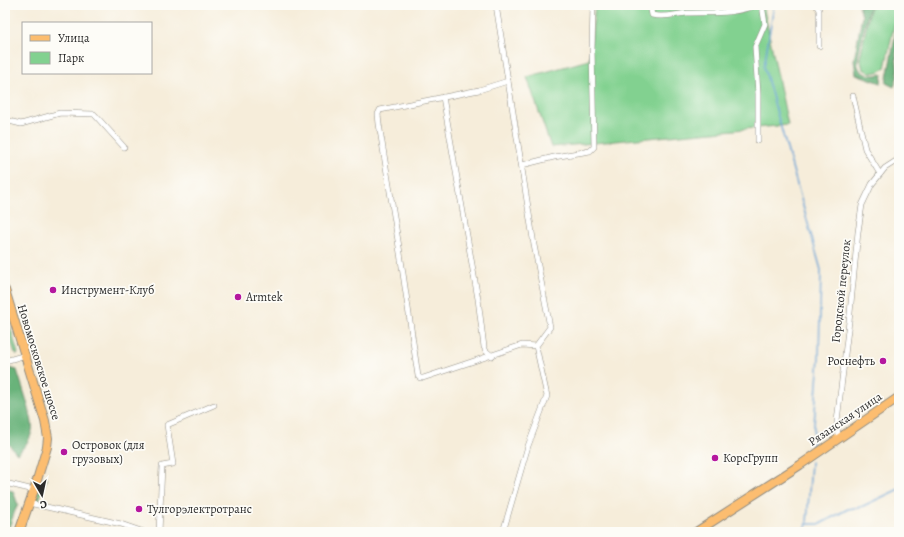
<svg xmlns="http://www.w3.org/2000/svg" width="904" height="537" font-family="Alegreya,serif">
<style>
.green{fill:#82d190;stroke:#567e5e}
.forest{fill:#69b37a;stroke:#4a6f52}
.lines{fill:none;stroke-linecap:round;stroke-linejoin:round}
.stream{stroke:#65a1d6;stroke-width:1.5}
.street-casing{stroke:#908c82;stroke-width:6}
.primary-casing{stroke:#908c82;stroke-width:10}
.street{stroke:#fff;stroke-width:5}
.primary{stroke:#fcbd6f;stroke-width:8}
.poi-dot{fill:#b5179e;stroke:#fdfcf7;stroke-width:1.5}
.labels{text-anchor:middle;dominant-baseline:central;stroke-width:3.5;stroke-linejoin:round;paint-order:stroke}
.poi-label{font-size:12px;fill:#2b2b2b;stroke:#fdfcf7;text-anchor:start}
.street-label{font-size:12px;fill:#2b2b2b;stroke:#fdfcf7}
</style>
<rect width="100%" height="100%" fill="#fdfcf7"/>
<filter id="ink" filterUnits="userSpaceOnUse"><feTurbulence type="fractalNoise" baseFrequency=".025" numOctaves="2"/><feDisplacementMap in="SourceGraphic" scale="8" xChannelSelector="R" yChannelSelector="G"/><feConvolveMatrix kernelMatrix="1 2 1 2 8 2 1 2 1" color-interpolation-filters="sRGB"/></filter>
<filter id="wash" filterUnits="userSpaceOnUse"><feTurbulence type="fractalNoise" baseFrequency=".012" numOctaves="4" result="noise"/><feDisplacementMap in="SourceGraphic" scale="16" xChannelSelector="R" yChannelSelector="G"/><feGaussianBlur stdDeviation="0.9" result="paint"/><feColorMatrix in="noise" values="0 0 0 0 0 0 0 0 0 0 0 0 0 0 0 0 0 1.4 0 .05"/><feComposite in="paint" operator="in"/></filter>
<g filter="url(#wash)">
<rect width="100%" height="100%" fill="#f6edda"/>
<!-- green -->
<g class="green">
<polygon points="595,5 763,5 788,125 551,147 527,77 589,60"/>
<path d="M873 5H892L895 9 896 16 885 68C877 74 871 74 863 69L860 58 870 9Z"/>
<polygon points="5,310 18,353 17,355 15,353 5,323"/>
<polygon points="44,477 47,478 38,502 35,501"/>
</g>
<!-- forest -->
<g class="forest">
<path d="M859 5H871L869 8C867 19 856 57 858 66 861 76 874 76 882 74L881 83 856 74 854 60 862 16Z"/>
<polygon points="899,16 899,44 896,54 898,75 894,87 886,83"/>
<path d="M5 367 17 370C20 381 35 421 32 431 30 440 24 448 17 454L5 440Z"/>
<path d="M5 489 13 491 18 505C13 512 11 528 5 532Z"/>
</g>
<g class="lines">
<!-- stream -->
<g class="stream">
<polyline points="774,5 764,67 821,270 819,357 812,452"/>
<polyline points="807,524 811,462"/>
<polyline points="804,532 807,524 820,524 848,509 861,507 899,489"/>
</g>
</g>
</g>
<g filter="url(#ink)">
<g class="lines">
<defs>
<g id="street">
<polyline points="496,5 534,245 550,327 536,346 547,396 528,446 503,532"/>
<path d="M650 5 652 15C664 18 676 14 687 13 710 12 734 15 756 5"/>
<polyline points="816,5 819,10 819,46"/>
<polyline points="508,81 479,90 380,110 378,114 379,124 400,253 418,376 420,378 423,378 522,345 536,346"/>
<polyline points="853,96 865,149 880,174"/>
<polyline points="443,97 478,299 484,347 486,351 492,356"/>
<polyline points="5,120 21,124 60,113 94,114 124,147"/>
<polyline points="758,141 758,94 755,47 765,24 762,5"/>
<polyline points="522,165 554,157 590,151 594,147 592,50 593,5"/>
<polyline points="5,361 26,355"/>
<polyline points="838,439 837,421 850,313 858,232 862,205 872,184 885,168 899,159"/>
<polyline points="5,483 34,490"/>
<polyline points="29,503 121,524 144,532"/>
<polyline points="159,532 162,466 173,464 167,425 214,405"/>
</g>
<g id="primary">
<polyline points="5,290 45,421 48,438 47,447 34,490 19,532"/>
<polyline points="696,532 800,465 899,397"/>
</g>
</defs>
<!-- street casing -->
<use href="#street" class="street-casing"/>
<!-- primary casing -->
<use href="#primary" class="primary-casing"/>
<!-- street -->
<use href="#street" class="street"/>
<!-- primary -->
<use href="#primary" class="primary"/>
</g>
</g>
<!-- markers -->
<g class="poi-dot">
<circle cx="53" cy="290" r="4"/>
<circle cx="238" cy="297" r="4"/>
<circle cx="883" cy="361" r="4"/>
<circle cx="64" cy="452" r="4"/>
<circle cx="715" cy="458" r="4"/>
<circle cx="139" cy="509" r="4"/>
</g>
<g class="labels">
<!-- poi labels -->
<g class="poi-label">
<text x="61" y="290">Инструмент-Клуб</text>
<text x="246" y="297">Armtek</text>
<text x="875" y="361" text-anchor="end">Роснефть</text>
<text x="72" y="445">Островок (для<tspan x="72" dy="14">грузовых)</tspan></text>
<text x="723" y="458">КорсГрупп</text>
<text x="147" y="509">Тулгорэлектротранс</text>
</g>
<!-- street labels -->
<g class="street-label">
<text transform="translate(841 291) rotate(-84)">Городской переулок</text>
<text transform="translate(39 362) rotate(73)">Новомосковское шоссе</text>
<text transform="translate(845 419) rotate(-34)">Рязанская улица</text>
</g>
</g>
<!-- margin -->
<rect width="904" height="537" fill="none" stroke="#fdfcf7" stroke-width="20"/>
<!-- legend -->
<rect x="22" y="22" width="130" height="52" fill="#fdfcf7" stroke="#a9a8a5"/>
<rect x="30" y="35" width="20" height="6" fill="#fcbd6f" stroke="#a9a8a5"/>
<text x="58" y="42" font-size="12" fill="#2b2b2b">Улица</text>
<rect x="30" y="52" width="20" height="12" fill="#82d190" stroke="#a9a8a5"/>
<text x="58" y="62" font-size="12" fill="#2b2b2b">Парк</text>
<!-- north arrow -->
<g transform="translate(42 495) rotate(171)" stroke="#fdfcf7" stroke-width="3" paint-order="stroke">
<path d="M0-3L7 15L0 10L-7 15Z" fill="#2b2b2b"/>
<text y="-6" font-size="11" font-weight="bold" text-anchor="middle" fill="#2b2b2b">С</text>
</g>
</svg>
